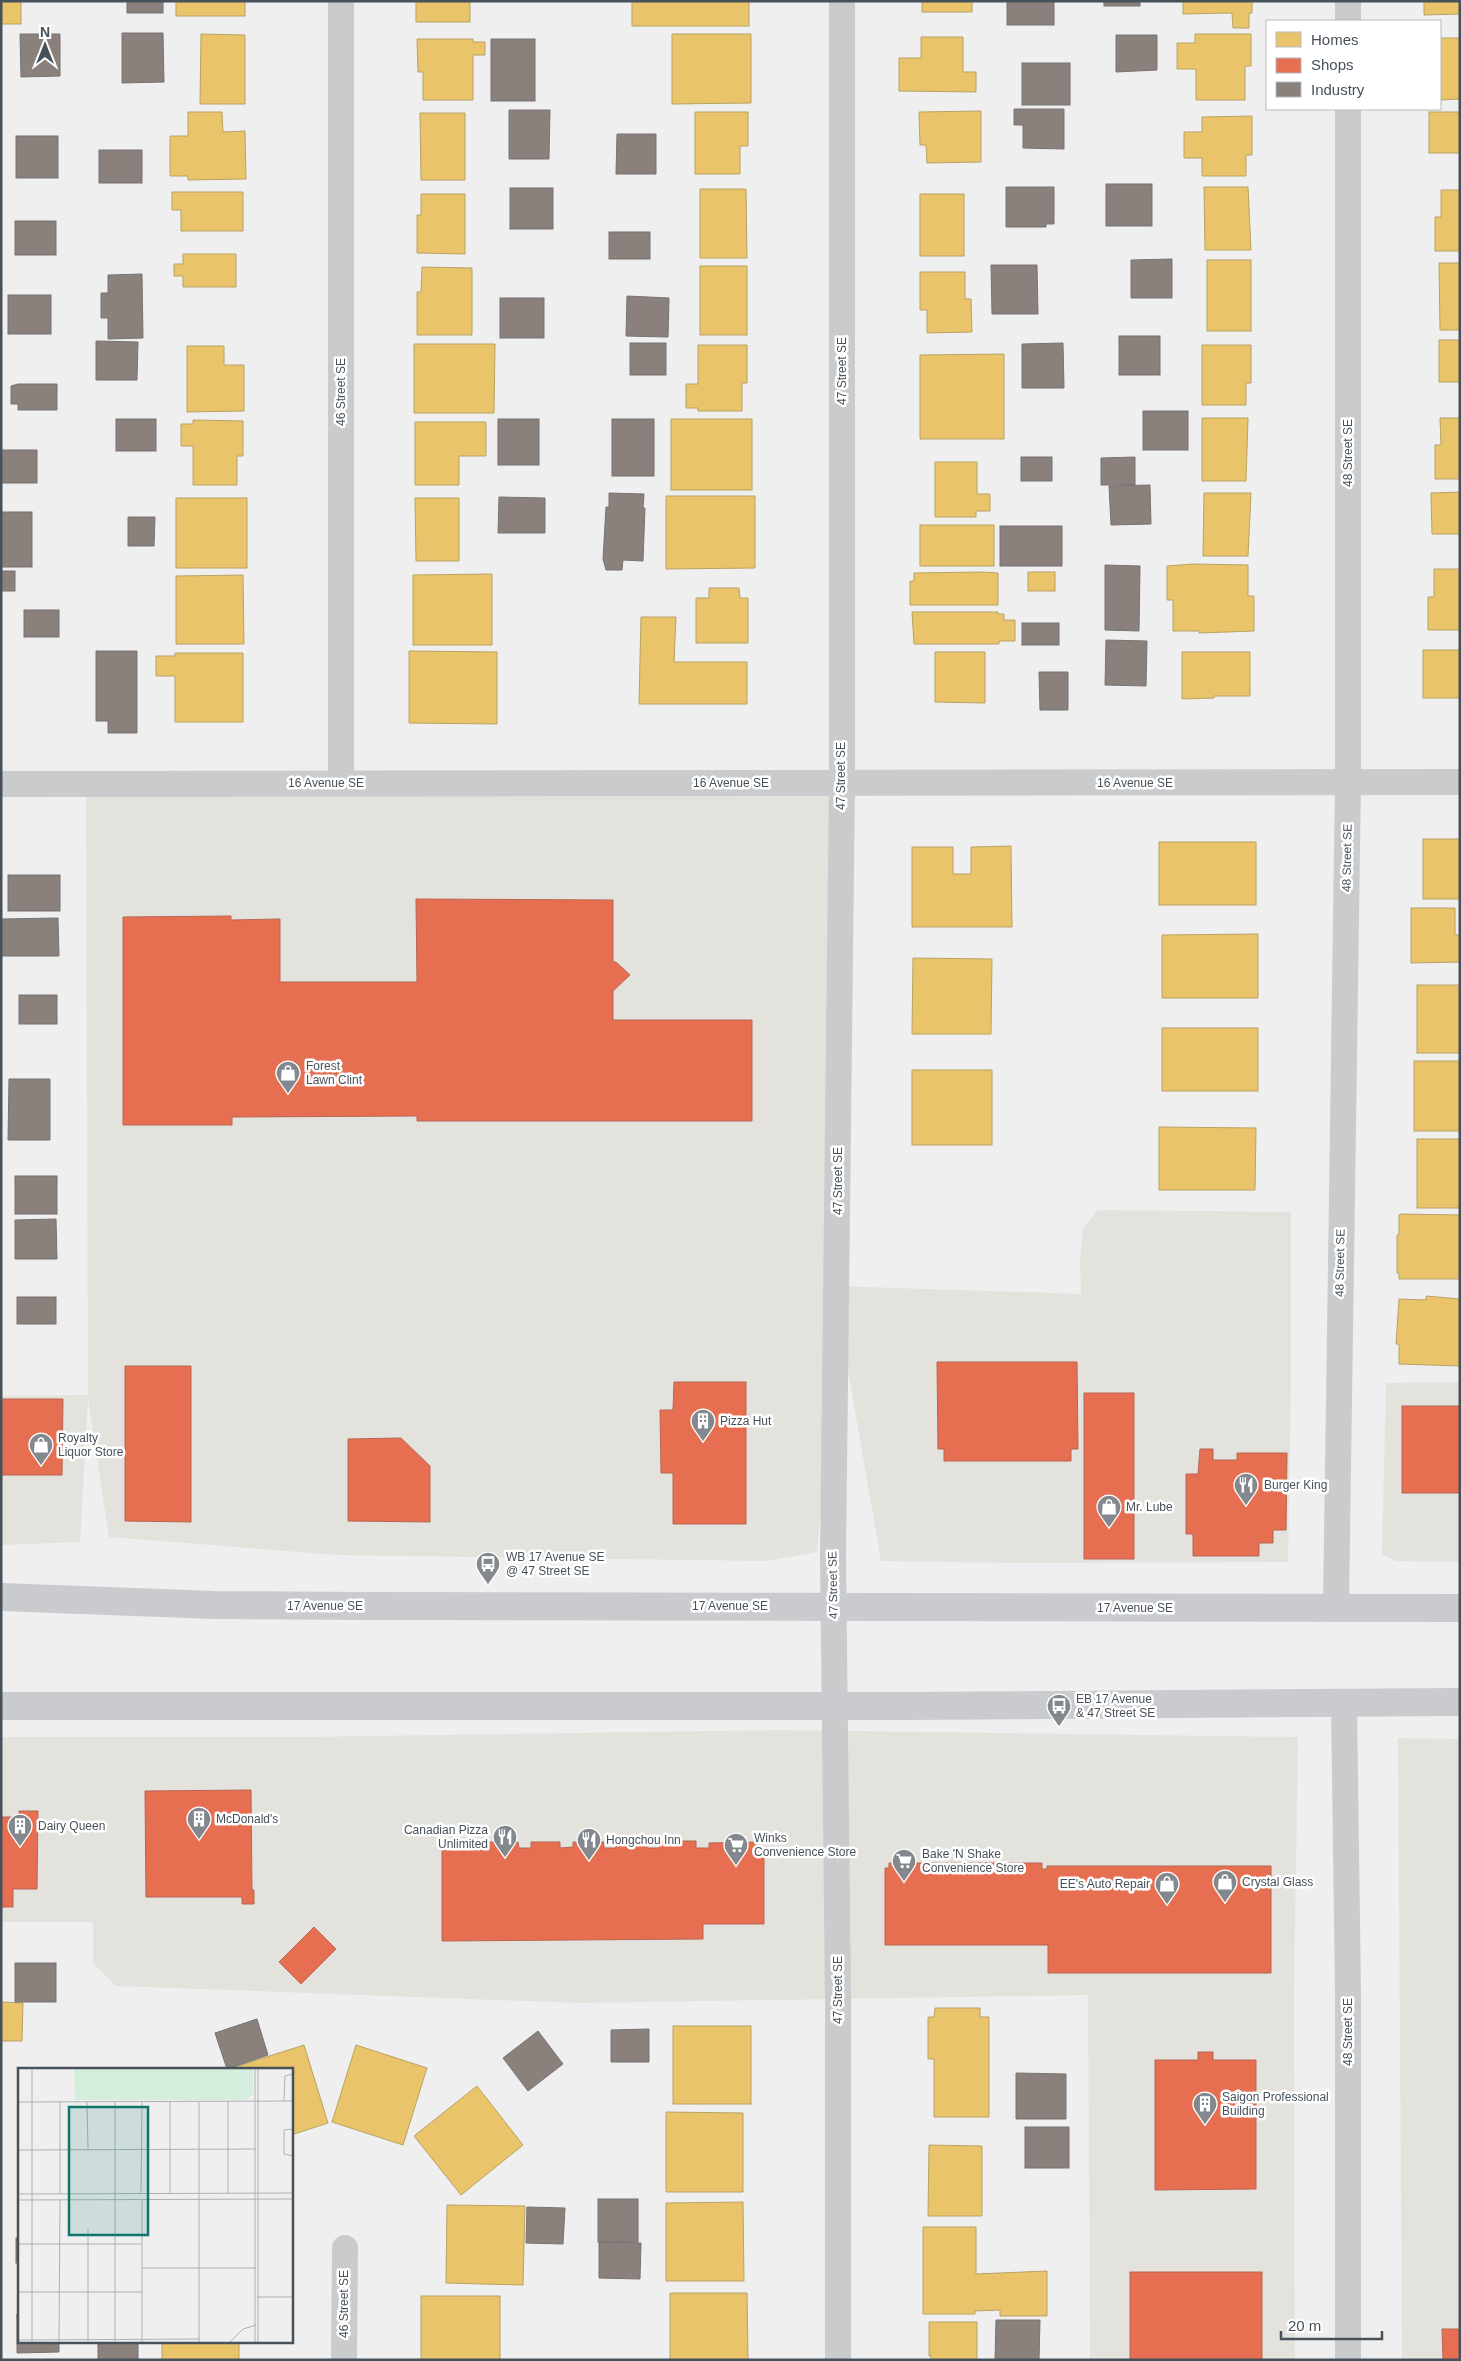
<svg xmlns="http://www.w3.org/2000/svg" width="1461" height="2361" font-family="Helvetica,sans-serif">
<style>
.commercial{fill:#e4e2dc}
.homes{fill:#e9c46a;stroke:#b8a265}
.shops{fill:#e76f51;stroke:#b76654}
.industry{fill:#8a817c;stroke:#767372}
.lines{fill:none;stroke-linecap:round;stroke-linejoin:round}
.minor{stroke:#c9cbcd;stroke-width:26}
.secondary{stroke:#cacbce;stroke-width:28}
.labels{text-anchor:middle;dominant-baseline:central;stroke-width:5;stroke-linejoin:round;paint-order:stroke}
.street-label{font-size:12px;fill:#47515a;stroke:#fff}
.poi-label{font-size:12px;fill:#47515a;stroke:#fff;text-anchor:start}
.inset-road{fill:none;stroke:#acb0b3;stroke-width:1}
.view{fill:#0f766e;fill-opacity:0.15;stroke:#0f766e;stroke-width:2.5}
.inset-edge{fill:none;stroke:#47515a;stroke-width:2.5}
</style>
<rect width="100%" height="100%" fill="#efefef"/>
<!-- commercial -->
<g class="commercial">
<polygon points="86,783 842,783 837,1286 1081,1294 1080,1263 1083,1228 1098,1210 1291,1212 1291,1385 1288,1562 1022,1563 881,1561 837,1307 817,1552 768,1561 337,1555 109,1537 88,1399 80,1542 1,1545 1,1396 88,1395"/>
<polygon points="1460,1382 1460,1562 1396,1561 1382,1554 1386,1383"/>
<polygon points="778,1730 1298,1737 1294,1994 1295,2360 1090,2360 1088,1995 581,2003 116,1986 93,1963 93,1922 1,1922 1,1737 301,1737"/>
<polygon points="1398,1738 1460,1739 1460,2360 1402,2360"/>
</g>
<!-- homes -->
<g class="homes">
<rect x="1" y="1" width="20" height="23"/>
<rect x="176" y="1" width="69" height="15"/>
<rect x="416" y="1" width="54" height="21"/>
<rect x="632" y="1" width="117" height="25"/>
<rect x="922" y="1" width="50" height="11"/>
<polygon points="1183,1 1252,1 1252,13 1249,13 1249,28 1233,28 1232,13 1183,14"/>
<polygon points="1424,1 1460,1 1460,14 1424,15"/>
<polygon points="201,34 245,35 245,104 200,104"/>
<polygon points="672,34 751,34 751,103 672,104"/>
<polygon points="1195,34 1251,34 1251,66 1245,66 1245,100 1196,100 1196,69 1177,69 1177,43 1195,43"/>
<polygon points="921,37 963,37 963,72 976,72 976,92 899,91 899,58 921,58"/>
<polygon points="1440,38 1460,38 1460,99 1440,100"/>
<polygon points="417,39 473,39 473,42 485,42 485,55 473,55 473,100 423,100 423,72 418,72"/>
<polygon points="981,111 981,162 927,163 926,145 920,145 919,112"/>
<polygon points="188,112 222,112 223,132 245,131 246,179 188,180 188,176 170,176 170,136 188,136"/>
<polygon points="695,112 748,112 748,146 740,146 740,174 695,174"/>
<rect x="1429" y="112" width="31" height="41"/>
<polygon points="420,113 465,113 465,180 421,180"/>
<polygon points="1252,116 1252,155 1246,155 1246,176 1202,176 1202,158 1184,158 1184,132 1202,132 1202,117"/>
<polygon points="1204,187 1248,187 1251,250 1205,250"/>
<polygon points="700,189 746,189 747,258 700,258"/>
<polygon points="1441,190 1460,190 1460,251 1435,251 1435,217 1441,217"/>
<polygon points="172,192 243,192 243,231 181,231 181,210 172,210"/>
<polygon points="421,194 465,194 465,254 417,253 417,215 421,215"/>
<rect x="920" y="194" width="44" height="62"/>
<polygon points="183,254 236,254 236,287 183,287 183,276 174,276 174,264 183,264"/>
<rect x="1207" y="260" width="44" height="71"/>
<polygon points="1439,263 1460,263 1460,330 1440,330"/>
<rect x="700" y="266" width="47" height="69"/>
<polygon points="422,267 472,268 472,335 417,335 417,292 421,292"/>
<polygon points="920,272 965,272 965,299 971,299 972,332 927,333 927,310 920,310"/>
<rect x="1439" y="340" width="21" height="42"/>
<polygon points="414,344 495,344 494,413 414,413"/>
<polygon points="698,345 747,345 747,383 742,383 742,411 698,411 698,408 686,408 686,384 698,384"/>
<polygon points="1202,345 1251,345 1251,383 1246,383 1246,405 1202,405"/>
<polygon points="187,346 224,346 224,365 244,365 244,411 187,412"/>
<polygon points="1004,354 1004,439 920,439 920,355"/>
<polygon points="1202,418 1248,418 1246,481 1202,481"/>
<polygon points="1440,418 1460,418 1460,479 1435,479 1435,445 1441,445"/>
<rect x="671" y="419" width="81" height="71"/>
<polygon points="193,420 243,421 243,456 237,456 237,485 193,485 193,446 181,446 181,424 193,424"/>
<polygon points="415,422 486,422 486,456 459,456 459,485 415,485"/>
<polygon points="935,462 977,462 977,494 990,494 990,511 976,511 976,517 935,517"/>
<polygon points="1460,492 1460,534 1432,534 1431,493"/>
<polygon points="1204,493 1251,493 1248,556 1203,556"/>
<polygon points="666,496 755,496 755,568 666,569"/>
<rect x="176" y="498" width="71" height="70"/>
<polygon points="415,498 459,498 459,561 416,561"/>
<rect x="920" y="525" width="74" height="41"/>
<polygon points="1193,564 1248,565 1248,596 1254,596 1254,631 1199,633 1199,631 1173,631 1173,600 1167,600 1167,566"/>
<polygon points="1434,569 1460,569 1460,630 1428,630 1428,597 1434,597"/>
<polygon points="981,572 998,573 998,605 910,605 910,581 914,581 914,573"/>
<rect x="1028" y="572" width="27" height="19"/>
<polygon points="492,574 492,645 413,645 413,575"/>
<polygon points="243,575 244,644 176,644 176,576"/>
<polygon points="709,588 739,588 740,598 748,598 748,643 696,643 696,598 709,598"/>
<polygon points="912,612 998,612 998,614 1004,614 1004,620 1015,620 1015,641 999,641 999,644 914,644"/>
<polygon points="641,617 676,617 674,662 747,662 747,704 639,704"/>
<rect x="1423" y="650" width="37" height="48"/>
<polygon points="409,651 497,652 497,724 409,723"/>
<polygon points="935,652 985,652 985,703 935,702"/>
<polygon points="1182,652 1250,652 1250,696 1214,696 1214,698 1182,699"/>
<polygon points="175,653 243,653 243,722 175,722 175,676 156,676 156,656 175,656"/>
<rect x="1423" y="839" width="37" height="60"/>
<rect x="1159" y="842" width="97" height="63"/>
<polygon points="1011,846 1012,927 912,927 912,847 953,847 953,874 971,874 971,847"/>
<polygon points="1411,908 1455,908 1455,935 1460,935 1460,962 1411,963"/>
<polygon points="1258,934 1258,998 1162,998 1162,935"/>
<polygon points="913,958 992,959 991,1034 912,1034"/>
<rect x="1417" y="985" width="43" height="68"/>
<rect x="1162" y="1028" width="96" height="63"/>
<rect x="1414" y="1061" width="46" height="70"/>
<rect x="912" y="1070" width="80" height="75"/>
<polygon points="1159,1127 1256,1128 1255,1190 1159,1190"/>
<rect x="1417" y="1139" width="43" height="69"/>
<polygon points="1402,1214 1460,1215 1460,1279 1399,1279 1399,1273 1397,1273 1397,1235 1399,1235 1399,1215"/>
<polygon points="1426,1296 1460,1299 1460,1366 1399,1364 1399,1344 1396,1344 1399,1299 1426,1300"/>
<polygon points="1,2002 23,2003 22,2041 1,2041"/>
<polygon points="935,2008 980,2008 980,2017 989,2017 989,2117 934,2117 934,2059 928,2059 928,2017 934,2017"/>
<rect x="673" y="2026" width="78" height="78"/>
<polygon points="304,2045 328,2123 291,2135 291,2070 232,2068"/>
<polygon points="356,2045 427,2068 403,2145 332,2122"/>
<polygon points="477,2086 523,2145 461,2195 414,2136"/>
<polygon points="666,2112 743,2113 743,2192 666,2192"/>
<polygon points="929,2145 982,2146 982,2216 928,2216"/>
<polygon points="743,2202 744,2281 666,2281 666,2203"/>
<polygon points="447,2205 525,2206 523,2285 446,2283"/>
<polygon points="923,2227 976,2227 976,2274 1047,2271 1047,2316 1000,2316 1000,2310 975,2311 975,2314 923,2314"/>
<polygon points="670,2293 747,2293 748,2360 670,2360"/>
<rect x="421" y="2296" width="79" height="64"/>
<polygon points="929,2322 977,2322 977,2360 931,2360 931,2356 929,2356"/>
<rect x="162" y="2342" width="77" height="18"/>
</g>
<!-- shops -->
<g class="shops">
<polygon points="416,899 613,900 613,962 616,962 630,975 613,991 613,1020 752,1020 752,1121 417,1121 417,1116 232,1117 232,1125 123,1125 123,917 231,916 231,920 280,919 280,982 417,982"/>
<polygon points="937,1362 1077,1362 1078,1449 1071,1449 1071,1461 944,1461 944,1449 938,1449"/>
<polygon points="125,1366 191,1366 191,1522 125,1521"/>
<polygon points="674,1382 746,1382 746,1524 673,1524 673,1473 661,1473 660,1410 673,1410"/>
<rect x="1084" y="1393" width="50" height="166"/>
<polygon points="1,1399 63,1399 62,1475 1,1475"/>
<rect x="1402" y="1406" width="58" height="87"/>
<polygon points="401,1438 430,1466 430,1522 348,1521 348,1439"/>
<polygon points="1200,1449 1213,1449 1213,1460 1237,1460 1237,1453 1287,1453 1286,1530 1273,1530 1273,1543 1259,1543 1259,1556 1193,1556 1193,1534 1186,1534 1186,1474 1198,1474"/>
<polygon points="251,1790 252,1890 254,1890 254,1904 242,1904 242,1897 146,1897 145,1791"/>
<polygon points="19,1811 38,1811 37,1889 13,1889 13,1907 1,1907 1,1817 19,1817"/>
<polygon points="659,1841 696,1841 696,1848 709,1848 709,1843 758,1842 758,1848 764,1848 764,1924 703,1924 703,1939 442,1941 442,1848 448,1848 448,1842 477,1842 477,1848 489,1848 489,1842 518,1842 519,1848 531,1848 531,1842 560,1842 560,1848 573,1847 573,1842 604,1842 604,1848 616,1848 616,1842 647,1842 647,1848 659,1848"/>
<polygon points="889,1863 1042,1863 1042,1869 1047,1869 1047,1866 1271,1866 1271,1973 1048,1973 1048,1945 885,1945 885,1868 889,1868"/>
<polygon points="314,1927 336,1949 301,1984 279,1962"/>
<polygon points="1198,2052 1213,2052 1213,2060 1256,2060 1256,2189 1155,2190 1155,2060 1198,2060"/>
<rect x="1130" y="2272" width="132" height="88"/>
<polygon points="1442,2329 1460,2329 1460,2360 1443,2360"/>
</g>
<!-- industry -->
<g class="industry">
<rect x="127" y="1" width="36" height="12"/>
<rect x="1007" y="1" width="47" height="24"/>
<rect x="1104" y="1" width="36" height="5"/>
<polygon points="122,33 163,33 164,82 122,83"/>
<polygon points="20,34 60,34 60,76 21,77"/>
<polygon points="1116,35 1157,35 1157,70 1116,72"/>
<rect x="491" y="39" width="44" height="62"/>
<rect x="1022" y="63" width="48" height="42"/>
<polygon points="1014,109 1064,109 1064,149 1023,148 1023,125 1014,125"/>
<polygon points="509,110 550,110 549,159 509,159"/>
<polygon points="617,134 656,134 656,174 616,174"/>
<rect x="16" y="136" width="42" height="42"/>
<rect x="99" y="150" width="43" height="33"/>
<rect x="1106" y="184" width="46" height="42"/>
<polygon points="1006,187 1054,187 1054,224 1046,224 1046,227 1006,227"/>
<rect x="510" y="188" width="43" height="41"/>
<rect x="15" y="221" width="41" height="34"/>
<rect x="609" y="232" width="41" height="27"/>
<polygon points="1172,259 1172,298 1131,298 1131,260"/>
<polygon points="991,265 1037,265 1038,314 992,314"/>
<polygon points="142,274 143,338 108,339 108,318 101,318 101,293 108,293 108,275"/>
<rect x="8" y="295" width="43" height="39"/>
<polygon points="627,296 669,298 668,337 626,336"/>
<rect x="500" y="298" width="44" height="40"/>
<rect x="1119" y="336" width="41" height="39"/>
<polygon points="96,341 138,342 137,380 96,380"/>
<rect x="630" y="343" width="36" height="32"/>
<polygon points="1063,343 1064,388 1022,388 1022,344"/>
<polygon points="18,384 57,384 57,410 18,410 18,404 11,404 11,386"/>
<rect x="1143" y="411" width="45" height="39"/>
<rect x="116" y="419" width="40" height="32"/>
<rect x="498" y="419" width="41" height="46"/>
<rect x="612" y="419" width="42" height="57"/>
<rect x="1" y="450" width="36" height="33"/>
<rect x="1021" y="457" width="31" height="24"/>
<polygon points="1135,457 1135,485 1101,485 1101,458"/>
<polygon points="1150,485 1151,524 1111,525 1109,486"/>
<polygon points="609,493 644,494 643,508 645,508 643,561 623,560 622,570 606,570 603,559 606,507 609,507"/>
<polygon points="499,497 545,498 545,533 498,533"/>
<rect x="1" y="512" width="31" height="55"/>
<polygon points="128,517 155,517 154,546 128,546"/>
<rect x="1000" y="526" width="62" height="40"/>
<polygon points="1105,565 1140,566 1139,631 1105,630"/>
<rect x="1" y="571" width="14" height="20"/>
<rect x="24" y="610" width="35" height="27"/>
<rect x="1022" y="623" width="37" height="22"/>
<polygon points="1106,640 1147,641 1146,686 1105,685"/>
<polygon points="96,651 137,651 137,733 108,733 108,721 96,721"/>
<polygon points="1039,672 1068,672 1068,710 1040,710"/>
<rect x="8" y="875" width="52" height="36"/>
<polygon points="58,918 59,956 1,956 1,919"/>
<rect x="19" y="995" width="38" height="29"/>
<polygon points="9,1079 50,1079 50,1140 8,1140"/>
<rect x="15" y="1176" width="42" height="38"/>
<polygon points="56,1219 57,1259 15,1259 15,1220"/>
<rect x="17" y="1297" width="39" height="27"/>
<rect x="15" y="1963" width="41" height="39"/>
<polygon points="257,2019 268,2055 227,2069 215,2033"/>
<polygon points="649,2029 649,2062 611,2062 611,2030"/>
<polygon points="538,2031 563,2064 528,2091 503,2058"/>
<polygon points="1016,2073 1066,2074 1066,2119 1016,2119"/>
<rect x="1025" y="2127" width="44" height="41"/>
<rect x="598" y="2199" width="40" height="43"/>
<polygon points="527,2207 565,2208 563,2244 526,2243"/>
<rect x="16" y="2238" width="3" height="25"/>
<polygon points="599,2242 641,2243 640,2279 599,2278"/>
<polygon points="17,2314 19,2342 59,2342 59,2352 17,2353"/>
<polygon points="996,2320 1040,2320 1039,2360 995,2360"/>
<rect x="98" y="2342" width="40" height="18"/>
</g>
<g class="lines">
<!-- minor -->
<g class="minor">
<polyline points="341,1 341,783"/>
<polyline points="1348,1 1348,21"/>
<polyline points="1,784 1460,782"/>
<polyline points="1336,1607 1348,782 1348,109"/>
<polyline points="1344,1703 1348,1994 1348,2360"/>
<polyline points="344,2360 345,2248"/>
<polyline points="838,2360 838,1998 833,1555 842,783 842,1"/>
</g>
<!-- secondary -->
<g class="secondary">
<polyline points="1,1597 214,1605 366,1606 1460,1608"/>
<polyline points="1,1706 903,1706 1460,1702"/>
</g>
</g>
<!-- icons -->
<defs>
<symbol id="shop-pin" viewBox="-11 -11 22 30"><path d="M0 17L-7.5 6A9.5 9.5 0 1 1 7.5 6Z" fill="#82888e" stroke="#fff"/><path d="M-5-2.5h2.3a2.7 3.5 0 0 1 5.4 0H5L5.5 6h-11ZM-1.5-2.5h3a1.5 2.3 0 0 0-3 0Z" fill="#fff"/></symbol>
<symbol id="building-pin" viewBox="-11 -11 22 30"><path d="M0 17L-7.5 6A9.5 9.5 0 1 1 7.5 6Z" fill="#82888e" stroke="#fff"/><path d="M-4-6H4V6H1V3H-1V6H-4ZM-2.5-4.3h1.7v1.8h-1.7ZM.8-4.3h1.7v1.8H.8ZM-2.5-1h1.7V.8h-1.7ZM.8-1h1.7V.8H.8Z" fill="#fff"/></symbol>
<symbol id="restaurant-pin" viewBox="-11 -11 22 30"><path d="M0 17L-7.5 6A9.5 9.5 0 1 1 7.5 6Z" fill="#82888e" stroke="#fff"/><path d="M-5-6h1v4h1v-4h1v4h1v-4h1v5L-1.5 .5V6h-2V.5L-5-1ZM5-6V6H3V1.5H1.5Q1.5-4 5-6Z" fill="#fff"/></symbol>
<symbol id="bus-pin" viewBox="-11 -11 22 30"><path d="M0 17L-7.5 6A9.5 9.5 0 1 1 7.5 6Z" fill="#82888e" stroke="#fff"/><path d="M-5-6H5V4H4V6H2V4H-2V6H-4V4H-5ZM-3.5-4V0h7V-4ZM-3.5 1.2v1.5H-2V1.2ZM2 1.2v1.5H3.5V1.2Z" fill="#fff"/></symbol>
<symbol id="supermarket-pin" viewBox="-11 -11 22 30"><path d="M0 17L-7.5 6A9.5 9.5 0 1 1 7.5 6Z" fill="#82888e" stroke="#fff"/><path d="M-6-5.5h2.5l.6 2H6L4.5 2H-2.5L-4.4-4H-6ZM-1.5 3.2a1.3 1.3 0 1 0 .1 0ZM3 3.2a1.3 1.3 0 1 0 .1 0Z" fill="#fff"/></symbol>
</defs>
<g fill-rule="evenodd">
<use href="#shop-pin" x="274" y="1059" width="28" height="38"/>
<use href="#building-pin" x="689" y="1407" width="28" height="38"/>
<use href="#shop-pin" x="27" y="1431" width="28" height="38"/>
<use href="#restaurant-pin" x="1232" y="1471" width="28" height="38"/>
<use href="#shop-pin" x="1095" y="1493" width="28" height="38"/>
<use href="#bus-pin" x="474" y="1550" width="28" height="38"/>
<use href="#bus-pin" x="1045" y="1692" width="28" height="38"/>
<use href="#building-pin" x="185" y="1805" width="28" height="38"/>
<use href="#building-pin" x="6" y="1812" width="28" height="38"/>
<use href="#restaurant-pin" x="491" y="1823" width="28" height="38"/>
<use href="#restaurant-pin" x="575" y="1826" width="28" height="38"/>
<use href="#supermarket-pin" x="722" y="1831" width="28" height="38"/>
<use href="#supermarket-pin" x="890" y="1847" width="28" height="38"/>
<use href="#shop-pin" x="1211" y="1868" width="28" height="38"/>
<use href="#shop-pin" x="1153" y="1870" width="28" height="38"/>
<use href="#building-pin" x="1191" y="2090" width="28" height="38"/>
</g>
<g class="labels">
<!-- street labels -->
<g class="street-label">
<text transform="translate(842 371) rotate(-90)">47 Street SE</text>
<text transform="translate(341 392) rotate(-90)">46 Street SE</text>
<text transform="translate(1348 453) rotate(-90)">48 Street SE</text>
<text transform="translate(841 776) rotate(-90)">47 Street SE</text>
<text x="326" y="783">16 Avenue SE</text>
<text x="731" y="783">16 Avenue SE</text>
<text x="1135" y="783">16 Avenue SE</text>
<text transform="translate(1347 858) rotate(-89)">48 Street SE</text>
<text transform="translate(838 1181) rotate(-90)">47 Street SE</text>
<text transform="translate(1340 1263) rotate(-89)">48 Street SE</text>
<text transform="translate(833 1585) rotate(-91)">47 Street SE</text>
<text x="325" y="1606">17 Avenue SE</text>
<text x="730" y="1606">17 Avenue SE</text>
<text x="1135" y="1608">17 Avenue SE</text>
<text transform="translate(838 1990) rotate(-90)">47 Street SE</text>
<text transform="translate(1348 2032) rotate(-90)">48 Street SE</text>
<text transform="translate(344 2304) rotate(-90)">46 Street SE</text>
</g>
<!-- poi labels -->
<g class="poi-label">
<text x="306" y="1066">Forest<tspan x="306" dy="14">Lawn Clint</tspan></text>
<text x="720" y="1421">Pizza Hut</text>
<text x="58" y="1438">Royalty<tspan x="58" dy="14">Liquor Store</tspan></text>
<text x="1264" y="1485">Burger King</text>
<text x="1126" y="1507">Mr. Lube</text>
<text x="506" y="1557">WB 17 Avenue SE<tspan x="506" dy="14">@ 47 Street SE</tspan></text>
<text x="1076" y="1699">EB 17 Avenue<tspan x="1076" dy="14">&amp; 47 Street SE</tspan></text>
<text x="216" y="1819">McDonald's</text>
<text x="38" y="1826">Dairy Queen</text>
<text x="488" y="1830" text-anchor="end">Canadian Pizza<tspan x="488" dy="14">Unlimited</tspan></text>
<text x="754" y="1838">Winks<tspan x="754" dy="14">Convenience Store</tspan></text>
<text x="606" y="1840">Hongchou Inn</text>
<text x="922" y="1854">Bake 'N Shake<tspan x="922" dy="14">Convenience Store</tspan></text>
<text x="1242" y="1882">Crystal Glass</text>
<text x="1150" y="1884" text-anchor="end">EE's Auto Repair</text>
<text x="1222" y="2097">Saigon Professional<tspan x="1222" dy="14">Building</tspan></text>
</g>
</g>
<!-- overview -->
<g transform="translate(18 2068)">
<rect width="275" height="275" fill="#efefef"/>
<path d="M56 0H235V26L228 32H57Z" fill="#d4eddd"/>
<path class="inset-road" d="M240 0V275M266 33 267 8 275 6M0 34 275 33M69 34 70 81M97 34V275M181 34V275M210 34V125M275 61 266 62V86L275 88M0 82 238 81M0 126 275 125M42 126V34M123 126 124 34M152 126V34M124 131V275M0 132 275 131M0 176H123M124 200H238M0 224H124M239 229H275M0 272 181 271M14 275V0M41 275 42 132M70 275V161M211 275 225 261 238 257M237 275V0"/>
<path class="view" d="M51 39H130V167H51Z"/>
<rect width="275" height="275" class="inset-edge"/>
</g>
<!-- border -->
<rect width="1461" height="2361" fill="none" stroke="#47515a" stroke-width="5"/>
<!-- legend -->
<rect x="1266" y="20" width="175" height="90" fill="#ffffff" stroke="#b5b9bd"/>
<rect x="1276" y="32" width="25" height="15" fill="#e9c46a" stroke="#b5b9bd"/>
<text x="1311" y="45" font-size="15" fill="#47515a">Homes</text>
<rect x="1276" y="58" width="25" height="15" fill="#e76f51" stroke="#b5b9bd"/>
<text x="1311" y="70" font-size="15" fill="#47515a">Shops</text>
<rect x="1276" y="82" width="25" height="15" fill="#8a817c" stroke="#b5b9bd"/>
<text x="1311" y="95" font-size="15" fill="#47515a">Industry</text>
<!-- north arrow -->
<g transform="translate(45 45)" stroke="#ffffff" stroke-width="4" paint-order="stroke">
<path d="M0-4L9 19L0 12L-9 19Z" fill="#47515a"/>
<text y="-8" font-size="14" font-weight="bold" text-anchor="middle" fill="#47515a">N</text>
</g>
<!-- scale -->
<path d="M1281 2331v8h101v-8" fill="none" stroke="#47515a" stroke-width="2.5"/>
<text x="1288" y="2331" font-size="15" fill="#47515a" stroke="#ffffff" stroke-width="4" paint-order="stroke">20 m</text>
</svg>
